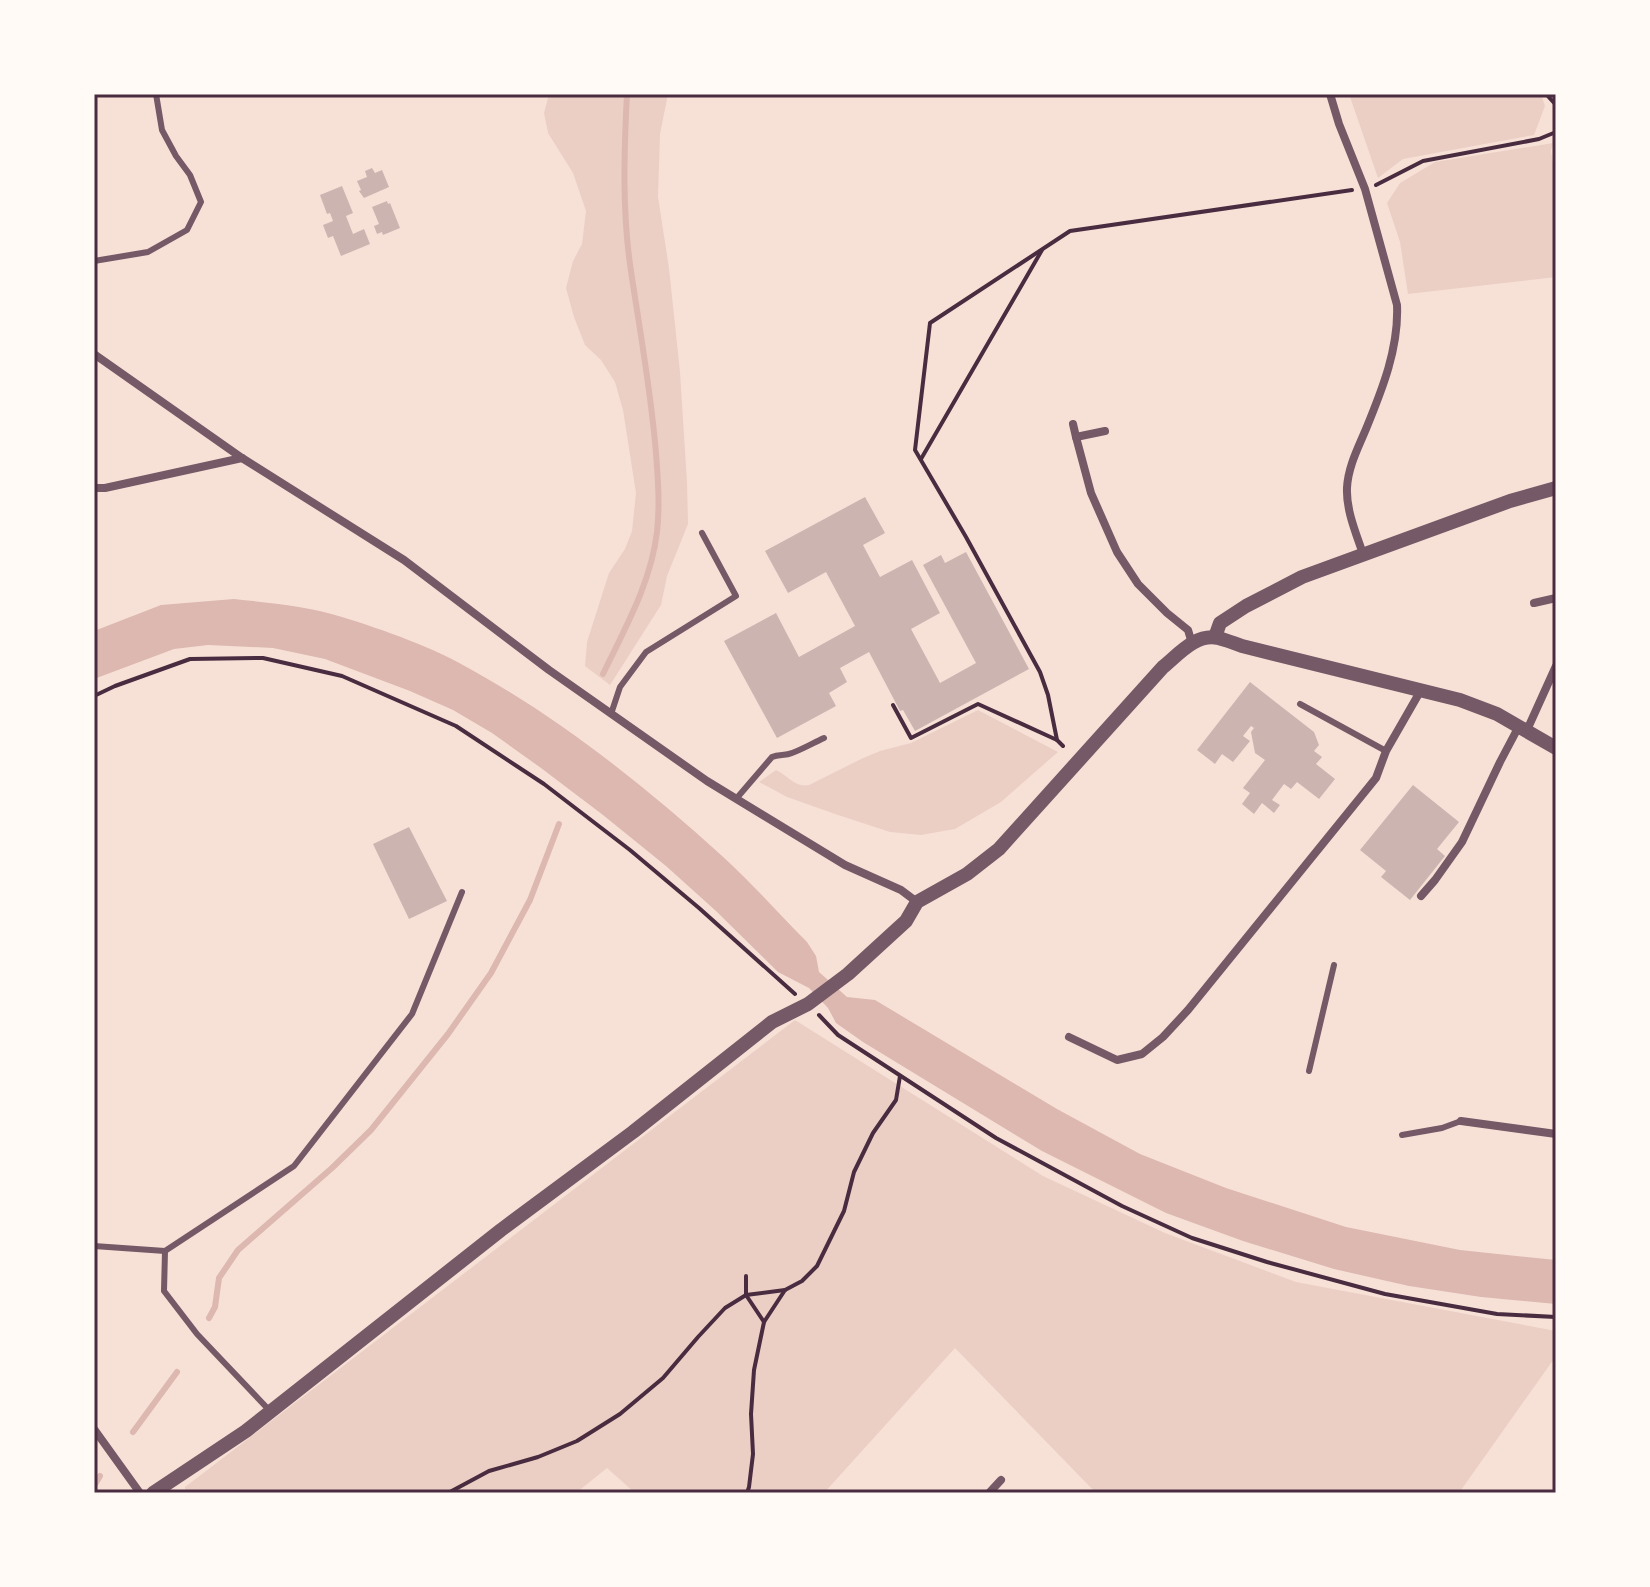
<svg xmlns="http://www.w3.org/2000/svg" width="1650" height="1587" font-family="'Roboto Serif',serif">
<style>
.green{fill:#ebcfc5}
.water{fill:#dcb8b0}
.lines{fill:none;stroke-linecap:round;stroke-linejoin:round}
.stream{stroke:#dcb8b0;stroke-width:6}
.building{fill:#ccb4b1}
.path{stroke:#4a2c40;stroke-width:4}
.service{stroke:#755966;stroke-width:6}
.minor{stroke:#755966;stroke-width:8}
.tertiary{stroke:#755966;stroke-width:14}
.neatline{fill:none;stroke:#4a2c40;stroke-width:3}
</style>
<rect width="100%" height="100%" fill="#f7e1d7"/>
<!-- green -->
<g class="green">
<polygon points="549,94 668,94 660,134 658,197 669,268 680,372 687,482 688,524 667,576 661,605 610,685 585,666 587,642 609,573 625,549 632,531 636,493 623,410 615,382 601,360 585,345 574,317 566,288 573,261 582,244 586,211 573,173 548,133 544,113"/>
<polygon points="1349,94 1541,94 1545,106 1534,135 1403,159 1378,178"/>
<polygon points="1553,143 1551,151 1556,182 1556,277 1408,294 1400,242 1387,203 1400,183 1435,162"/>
<path d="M978 710 1058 752 1001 802 955 829 921 835 890 832 838 815 787 797 759 782 776 770C789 776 795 788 809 785L861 759 880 751 911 743Z"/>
<polygon points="795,1020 1043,1176 1165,1233 1296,1282 1556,1331 1556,1356 1459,1493 1096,1493 955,1348 824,1493 635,1493 607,1468 576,1493 185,1493 185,1487"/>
</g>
<!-- water -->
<path class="water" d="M234 599C270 603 308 606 342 617 384 630 435 648 472 670 562 720 645 786 721 855 751 882 778 913 807 942L816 956 819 972 847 997 875 1000 1057 1109 1140 1154 1226 1188 1346 1227 1460 1250 1556 1260V1304L1481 1297 1409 1286 1334 1269 1243 1241 1166 1213 1042 1151 863 1042 836 1023 828 1008 809 988 778 972 716 911 666 866 603 815 541 768 492 733 453 710 410 691 325 659 273 648 208 645 174 649 94 679V631L161 605Z"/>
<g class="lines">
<!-- stream -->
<g class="stream">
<path d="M603 674C625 628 651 583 657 532 660 506 658 479 656 453 651 391 640 332 631 271 622 213 624 152 627 94"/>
<polyline points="209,1318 215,1307 219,1278 238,1250 332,1168 371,1130 448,1034 491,973 530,900 559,824"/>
<polyline points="133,1432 177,1372"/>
<polyline points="94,1486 100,1476"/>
</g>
</g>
<!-- building -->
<g class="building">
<polygon points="372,168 375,173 382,170 389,187 364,198 359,191 361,190 357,181 367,177 365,171"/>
<polygon points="342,186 353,213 346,216 353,234 364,229 370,244 341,256 333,236 328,238 323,225 333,221 330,213 327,214 320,195"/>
<polygon points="387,201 388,204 390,203 400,228 383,235 382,232 377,234 374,226 379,224 372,207"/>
<polygon points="865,497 885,533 863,545 880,577 912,560 940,613 911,629 940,683 976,663 923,565 941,555 945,563 966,552 1029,669 915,731 903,710 900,711 869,652 840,668 847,682 829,693 836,706 777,738 724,641 776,613 799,657 855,626 826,572 788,593 765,551"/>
<polygon points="1250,682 1314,732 1319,745 1314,751 1322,757 1316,764 1335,779 1319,799 1297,782 1291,789 1284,784 1272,800 1280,805 1274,813 1262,803 1254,814 1242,804 1250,793 1243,788 1265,760 1255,753 1251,732 1254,728 1251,726 1243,736 1250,741 1233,762 1222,754 1215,764 1197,750"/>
<polygon points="1413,785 1459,822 1437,849 1445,856 1410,900 1381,877 1386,871 1360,850"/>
<polygon points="409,827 447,901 409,919 373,844"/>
</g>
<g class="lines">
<!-- path -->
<g class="path">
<polyline points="1546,94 1556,105"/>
<polyline points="1376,185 1423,161 1539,139 1556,132"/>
<polyline points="921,459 1042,250"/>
<polyline points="94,696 115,686 190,659 263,658 342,676 456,726 544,784 630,850 699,908 795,994"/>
<polyline points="893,705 911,738 978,704 1057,740"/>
<polyline points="1063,746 1057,740 1048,695 1040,672 966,537 915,450 930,323 1070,231 1352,190"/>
<polyline points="819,1015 838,1035 996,1138 1122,1206 1192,1238 1267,1262 1385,1294 1497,1314 1556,1317"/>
<polyline points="746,1276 746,1295 764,1322"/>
<polyline points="448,1493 489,1471 538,1457 577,1441 620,1414 663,1378 698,1337 725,1308 746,1295 785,1290"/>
<polyline points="747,1493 749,1487 753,1454 751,1414 754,1370 764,1322 785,1290 802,1281 817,1266 844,1211 854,1172 873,1133 896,1100 900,1076"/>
</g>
<!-- service -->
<g class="service">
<polyline points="94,261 148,252 187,230 201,202 190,175 176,156 162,130 156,94"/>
<polyline points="1300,704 1386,751"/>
<polyline points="611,714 620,687 646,652 736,596 702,533"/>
<path d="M736 799 772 757C779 754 785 756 792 753 803 749 813 743 824 738"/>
<polyline points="1309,1071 1334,965"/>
<polyline points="1402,1135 1442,1128 1461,1121"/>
<polyline points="94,1246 165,1251"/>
<polyline points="271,1412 197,1334 164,1291 165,1251 294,1166 412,1014 462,892"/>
</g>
<!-- minor -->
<g class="minor">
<path d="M1330 94 1339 124 1365 189 1397 305C1399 348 1382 390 1366 429 1358 448 1348 467 1347 488 1346 510 1356 533 1363 554"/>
<polyline points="94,354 242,458 404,560 549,670 707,781 845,865 901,890 917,902"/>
<polyline points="1073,424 1076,437 1105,431"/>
<polyline points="1076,437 1091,493 1117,552 1138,584 1167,613 1188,630 1192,643"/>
<polyline points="94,488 105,488 242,458"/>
<polyline points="1534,603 1556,598"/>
<polyline points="1527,730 1556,666"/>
<polyline points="1421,896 1435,880 1462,842 1500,762 1519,726"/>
<polyline points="1069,1037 1117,1060 1142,1054 1163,1037 1188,1010 1376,778 1386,751 1421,690"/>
<polyline points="1461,1121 1556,1134"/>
<polyline points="94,1429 140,1493"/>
<polyline points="989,1493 1001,1480"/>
</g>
<!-- tertiary -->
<g class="tertiary">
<polyline points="1215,637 1220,623 1246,606 1302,577 1510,501 1556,488"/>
<path d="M153 1493 246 1431 501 1230 633 1132 772 1022 808 1004 848 974 906 921 917 902 967 874 999 849 1163 667C1178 655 1196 633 1218 638 1226 640 1234 643 1242 646L1460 700 1497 714 1556 748"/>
</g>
</g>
<!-- border -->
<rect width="1650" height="1587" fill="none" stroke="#fffaf5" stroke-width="192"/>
<rect x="96" y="96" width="1458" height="1395" class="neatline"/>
</svg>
